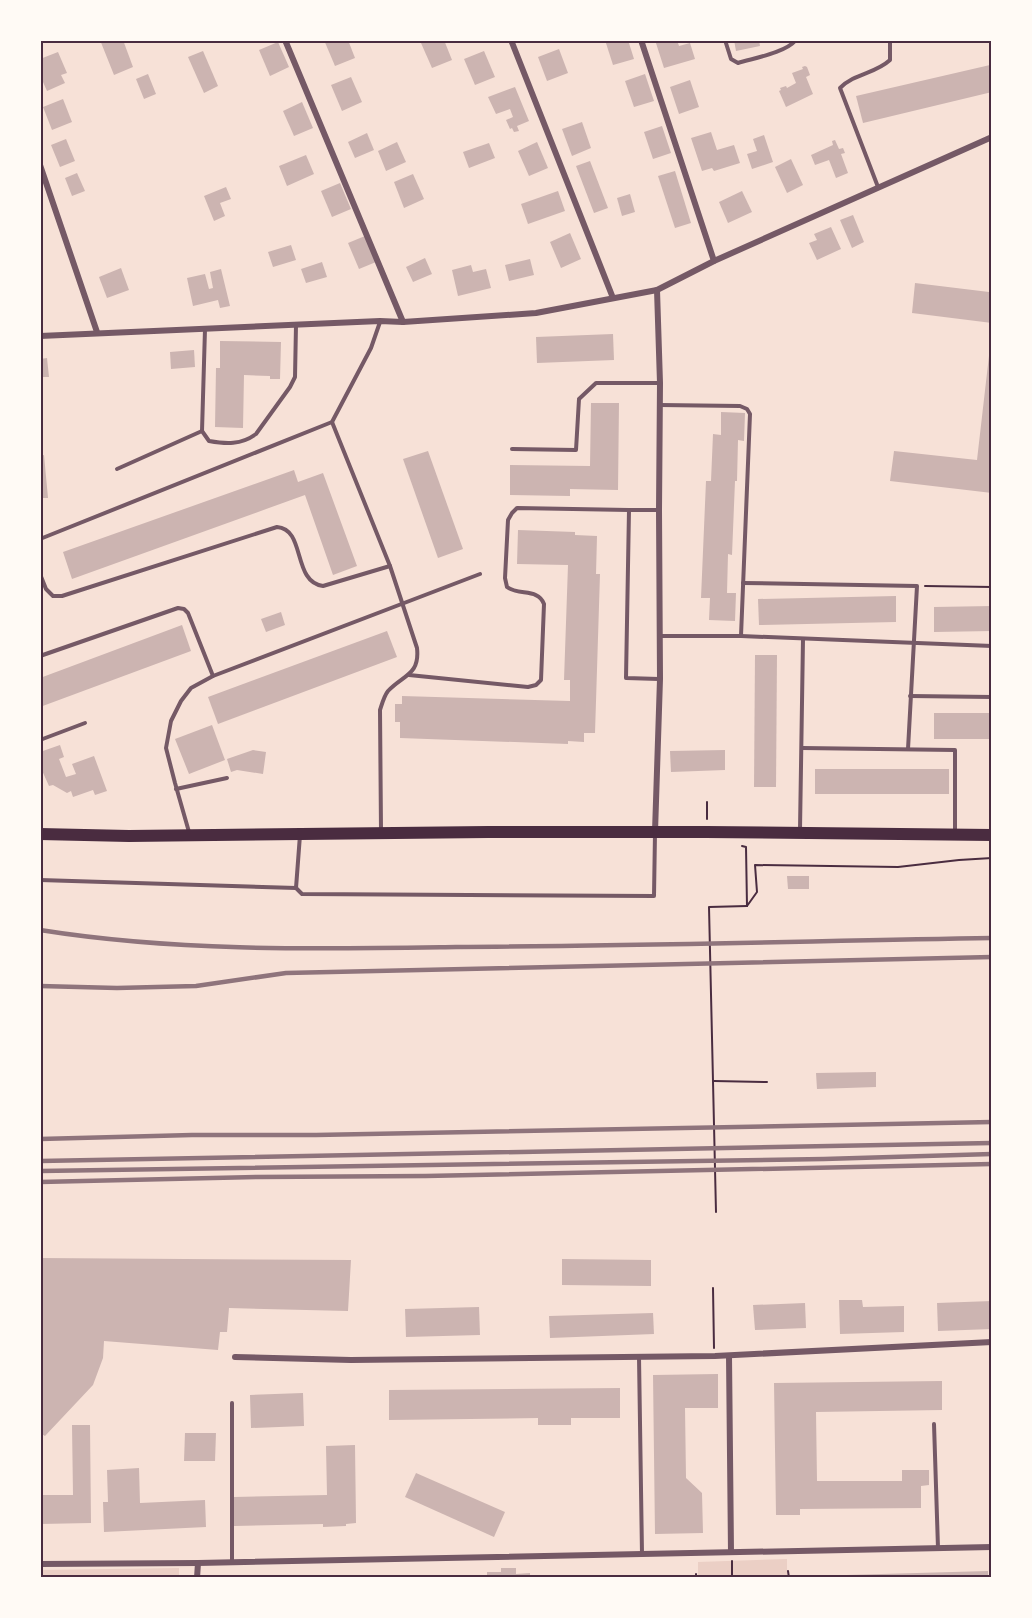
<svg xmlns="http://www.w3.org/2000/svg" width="1032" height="1618" font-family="'Open Sans',sans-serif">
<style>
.green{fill:#ebcfc5}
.building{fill:#ccb4b1}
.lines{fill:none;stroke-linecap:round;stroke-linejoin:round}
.path{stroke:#4a2c40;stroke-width:2}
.service{stroke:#755966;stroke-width:4}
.minor{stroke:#755966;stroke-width:6}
.secondary{stroke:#4a2c40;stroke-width:12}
.rail{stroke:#8f747c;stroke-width:4.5}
.neatline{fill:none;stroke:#4a2c40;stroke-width:2}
</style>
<rect width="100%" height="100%" fill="#f7e1d7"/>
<!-- green -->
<g class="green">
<polygon points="787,1559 787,1577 698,1577 698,1562"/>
<polygon points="179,1568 179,1577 41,1577 41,1570"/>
</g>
<!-- building -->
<g class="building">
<polygon points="100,40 123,40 133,67 114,75"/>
<polygon points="324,40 348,40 355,58 335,66"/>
<polygon points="426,40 444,40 452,60 432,68 421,43"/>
<polygon points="605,40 628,40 634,59 613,65"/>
<polygon points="655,40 677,40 679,46 690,43 695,59 664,68"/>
<polygon points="734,40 759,40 760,46 736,51"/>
<polygon points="278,42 289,67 270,76 259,50"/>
<polygon points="559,49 568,73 547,81 538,57"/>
<polygon points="203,51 218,86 204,93 188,57"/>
<polygon points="484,51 495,77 475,85 464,59"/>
<polygon points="58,52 67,73 61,75 65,83 47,91 43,82 40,83 40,59"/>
<polygon points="990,65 992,71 992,92 863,123 856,96"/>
<polygon points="805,66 807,67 810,75 806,77 813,94 786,107 779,91 781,90 780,88 786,86 787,88 796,83 792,73 803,69 802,67"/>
<polygon points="148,74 156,94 144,99 136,79"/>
<polygon points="645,74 654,101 634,107 625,81"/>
<polygon points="351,77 362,102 342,111 331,85"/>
<polygon points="690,80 699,107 679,114 670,87"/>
<polygon points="515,87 529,121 517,126 519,131 514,132 512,128 510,129 506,120 513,117 510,109 496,114 488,97"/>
<polygon points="63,99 72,122 52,130 43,107"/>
<polygon points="302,102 313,128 294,136 283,111"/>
<polygon points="582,122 591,148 572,156 562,129"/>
<polygon points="662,126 671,153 653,159 644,132"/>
<polygon points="711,132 717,150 734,145 740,163 714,171 712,168 702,171 691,138"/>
<polygon points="367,133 374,150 355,158 348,142"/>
<polygon points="764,135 773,162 752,169 747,154 757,151 753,139"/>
<polygon points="66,139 75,161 60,167 51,145"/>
<polygon points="835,140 839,149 843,148 845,153 841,154 848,173 836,178 829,160 815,165 811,155 833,145 832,141"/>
<polygon points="397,142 406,162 386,171 378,151"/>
<polygon points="537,142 548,168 529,176 518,151"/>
<polygon points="489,143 495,158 469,168 463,152"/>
<polygon points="306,155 314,174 287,186 279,166"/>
<polygon points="791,159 803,185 787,193 775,167"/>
<polygon points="590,161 608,208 594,213 576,166"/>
<polygon points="675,171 691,223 675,228 658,176"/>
<polygon points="77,173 85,191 72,196 65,178"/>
<polygon points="413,174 424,199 404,208 394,182"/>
<polygon points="340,183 351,209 332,217 321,191"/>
<polygon points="226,187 231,199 220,203 225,216 214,221 204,196"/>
<polygon points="558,191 565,211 528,224 521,204"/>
<polygon points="742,191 752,212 728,223 719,202"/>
<polygon points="630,194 635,212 622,216 617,198"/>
<polygon points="853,215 864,242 852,248 840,220"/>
<polygon points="831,227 841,249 817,260 809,243 817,240 814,234"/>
<polygon points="570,233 581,259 561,268 550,242"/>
<polygon points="365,236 376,262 359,269 348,243"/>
<polygon points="291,245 296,260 273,267 268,252"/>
<polygon points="425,258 432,274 413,282 406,267"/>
<polygon points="530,259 534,275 509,281 505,265"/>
<polygon points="322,262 327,277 306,283 301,269"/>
<polygon points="471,265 473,272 486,269 491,288 458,296 452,270"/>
<polygon points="121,268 129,290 107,298 99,277"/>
<polygon points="221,269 230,306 220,308 218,300 193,306 187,278 205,274 209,289 213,288 210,272"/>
<polygon points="915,283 989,292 989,295 992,296 992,323 912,313"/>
<polygon points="613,334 614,360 537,363 536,337"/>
<polygon points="220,341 281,342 280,379 270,379 270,376 244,375 243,428 215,427 216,368 220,368"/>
<polygon points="990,347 992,348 992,493 890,481 894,451 977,460"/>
<polygon points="194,350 195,367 171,369 170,352"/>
<polygon points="47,358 49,377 40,377 40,359"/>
<polygon points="591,403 619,403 618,490 570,489 570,496 510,495 510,465 590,466"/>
<polygon points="721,412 745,413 744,441 738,440 737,481 735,481 732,555 728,554 727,593 736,593 735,621 709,620 710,598 701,598 706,481 711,481 713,434 721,435"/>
<polygon points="428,451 463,549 438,558 403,459"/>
<polygon points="44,455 48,498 40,498 40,456"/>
<polygon points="294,470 298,482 323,473 357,566 333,575 305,495 72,579 63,552"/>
<polygon points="518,530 575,532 575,535 597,536 596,574 600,574 595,733 584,733 584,742 568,741 568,744 400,738 400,722 395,722 395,704 402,704 402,696 570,701 570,680 564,680 568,565 517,564"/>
<polygon points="896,596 896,622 759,625 758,599"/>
<polygon points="992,606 992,631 934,632 934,607"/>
<polygon points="281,612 285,625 266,632 261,619"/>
<polygon points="182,625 191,651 40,707 40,678"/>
<polygon points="387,631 397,657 218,724 208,697"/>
<polygon points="755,655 777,655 776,787 754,787"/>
<rect x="934" y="713" width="58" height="26"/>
<polygon points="212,725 225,760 189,774 175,739"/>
<polygon points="60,745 64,757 59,759 66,777 76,774 72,764 94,756 107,791 95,795 93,790 73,797 71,791 67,793 53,785 49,786 40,766 40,752"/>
<polygon points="253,750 266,752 263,774 237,770 231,772 227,759"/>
<polygon points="725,750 725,770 671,772 670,751"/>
<rect x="815" y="769" width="134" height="25"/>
<polygon points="787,876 809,876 809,889 788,889"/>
<polygon points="876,1072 876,1087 817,1089 816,1073"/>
<polygon points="40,1258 351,1260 348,1311 229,1308 227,1332 220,1332 218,1350 104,1341 103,1358 93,1385 45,1436 40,1433"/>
<polygon points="562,1259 651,1260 651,1286 562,1285"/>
<polygon points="839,1300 862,1300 863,1307 904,1306 904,1332 840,1334"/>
<polygon points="992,1301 992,1329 938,1331 937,1303"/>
<polygon points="805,1303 806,1328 755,1330 753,1305"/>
<polygon points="479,1307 480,1335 406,1337 405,1309"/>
<polygon points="653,1313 654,1334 550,1338 549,1316"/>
<polygon points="718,1374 718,1408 685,1408 686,1478 702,1493 703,1533 655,1534 653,1375"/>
<polygon points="942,1381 942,1410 816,1412 817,1481 902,1481 902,1470 929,1470 929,1485 921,1486 921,1508 800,1509 800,1515 776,1515 774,1383"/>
<polygon points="620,1388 620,1418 571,1418 571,1425 538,1425 538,1418 389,1420 389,1390"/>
<polygon points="303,1393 304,1426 251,1428 250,1395"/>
<polygon points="72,1425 90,1425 91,1523 40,1524 40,1495 73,1495"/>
<polygon points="185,1433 216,1433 215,1461 184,1461"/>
<polygon points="355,1445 356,1523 346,1524 346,1526 323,1527 323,1524 234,1526 234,1497 327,1495 326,1446"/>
<polygon points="139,1468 140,1503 205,1500 206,1527 104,1532 103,1502 108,1502 107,1470"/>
<polygon points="416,1473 505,1512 494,1537 405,1497"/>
<polygon points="501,1568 516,1568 516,1574 530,1573 530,1578 487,1578 487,1572 501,1572"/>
<polygon points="988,1571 988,1578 846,1578 846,1575"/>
<polygon points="821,1575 821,1578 792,1578 792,1576"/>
</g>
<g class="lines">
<!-- path -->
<g class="path">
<polyline points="925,586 992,587"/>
<polyline points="707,819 707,802"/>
<polyline points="742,846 746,847 747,906"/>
<polyline points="747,906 757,892 755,865 898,867 959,860 992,858"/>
<polyline points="714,1081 767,1082"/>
<polyline points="716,1212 709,907 747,906"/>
<polyline points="713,1288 714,1348"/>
<polyline points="732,1561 732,1578"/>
<polyline points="788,1571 789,1578"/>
<polyline points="696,1574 696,1578"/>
</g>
<!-- service -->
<g class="service">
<path d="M725 40 731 59 738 63C754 58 785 53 796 40"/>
<path d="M878 187 840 88C855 73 875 74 890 60V40"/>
<path d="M205 329 202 431 209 441C226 444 241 445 256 434L290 387 295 377 296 325"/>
<polyline points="660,405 740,406 747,409 750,414 741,636"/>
<path d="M332 422 390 566 417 648C420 675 403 675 388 691 384 696 382 704 380 710L381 830"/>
<polyline points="512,449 576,450 579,399 596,383 660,383"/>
<polyline points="117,469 202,431"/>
<polyline points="659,510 629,510 626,678 659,679"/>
<polyline points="40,539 332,422 371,348 380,322"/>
<path d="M40 574 46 589 53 596H62L277 527C306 529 292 582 323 586L390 566"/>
<polyline points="743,583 917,586 908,749"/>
<polyline points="660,636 741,636 992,646"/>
<polyline points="40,656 178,608 184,609 188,613 213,676"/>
<path d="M409 675 528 687 536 685 541 680 544 604C538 588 519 596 507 587L505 578 508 520 512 513 517 508 629 510"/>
<polyline points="910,696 992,697"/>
<polyline points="40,740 85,723"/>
<polyline points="802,748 955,750 955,832"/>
<polyline points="176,789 227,778"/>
<polyline points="800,830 803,639"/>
<polyline points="189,832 175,783 166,748 171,721 181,701 191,688 213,676 480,574"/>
<polyline points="40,880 296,888 300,835"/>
<polyline points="296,888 302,894 654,896 655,833"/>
<polyline points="639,1357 642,1554"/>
<polyline points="934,1424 938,1548"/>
<polyline points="232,1562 232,1403"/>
</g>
<!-- minor -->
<g class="minor">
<polyline points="285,40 403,322"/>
<polyline points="511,40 613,298"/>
<polyline points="641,40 714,261"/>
<polyline points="40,165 97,332"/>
<polyline points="40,336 380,321 403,322 536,313 657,290 714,261 992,137"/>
<polyline points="655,832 660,679 659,510 660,383 657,290"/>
<polyline points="729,1356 731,1552"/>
<polyline points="235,1357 351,1360 715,1356 992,1342"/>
<polyline points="40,1564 198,1563 992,1547"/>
<polyline points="197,1578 198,1563"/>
</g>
<!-- secondary -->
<polyline class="secondary" points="40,834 129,836 488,832 706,832 992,835"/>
<!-- rail -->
<g class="rail">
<path d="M40 930C178 952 317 949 456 947 634 946 813 941 992 938"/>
<polyline points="40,986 117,988 196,986 286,973 992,957"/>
<polyline points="40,1139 192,1135 316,1135 992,1122"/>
<polyline points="40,1161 992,1143"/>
<polyline points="40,1171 824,1159 992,1154"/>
<polyline points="40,1182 257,1177 426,1176 992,1164"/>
</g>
</g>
<!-- border -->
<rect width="1032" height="1618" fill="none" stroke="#fffaf5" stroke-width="84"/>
<rect x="42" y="42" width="948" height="1534" class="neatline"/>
</svg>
